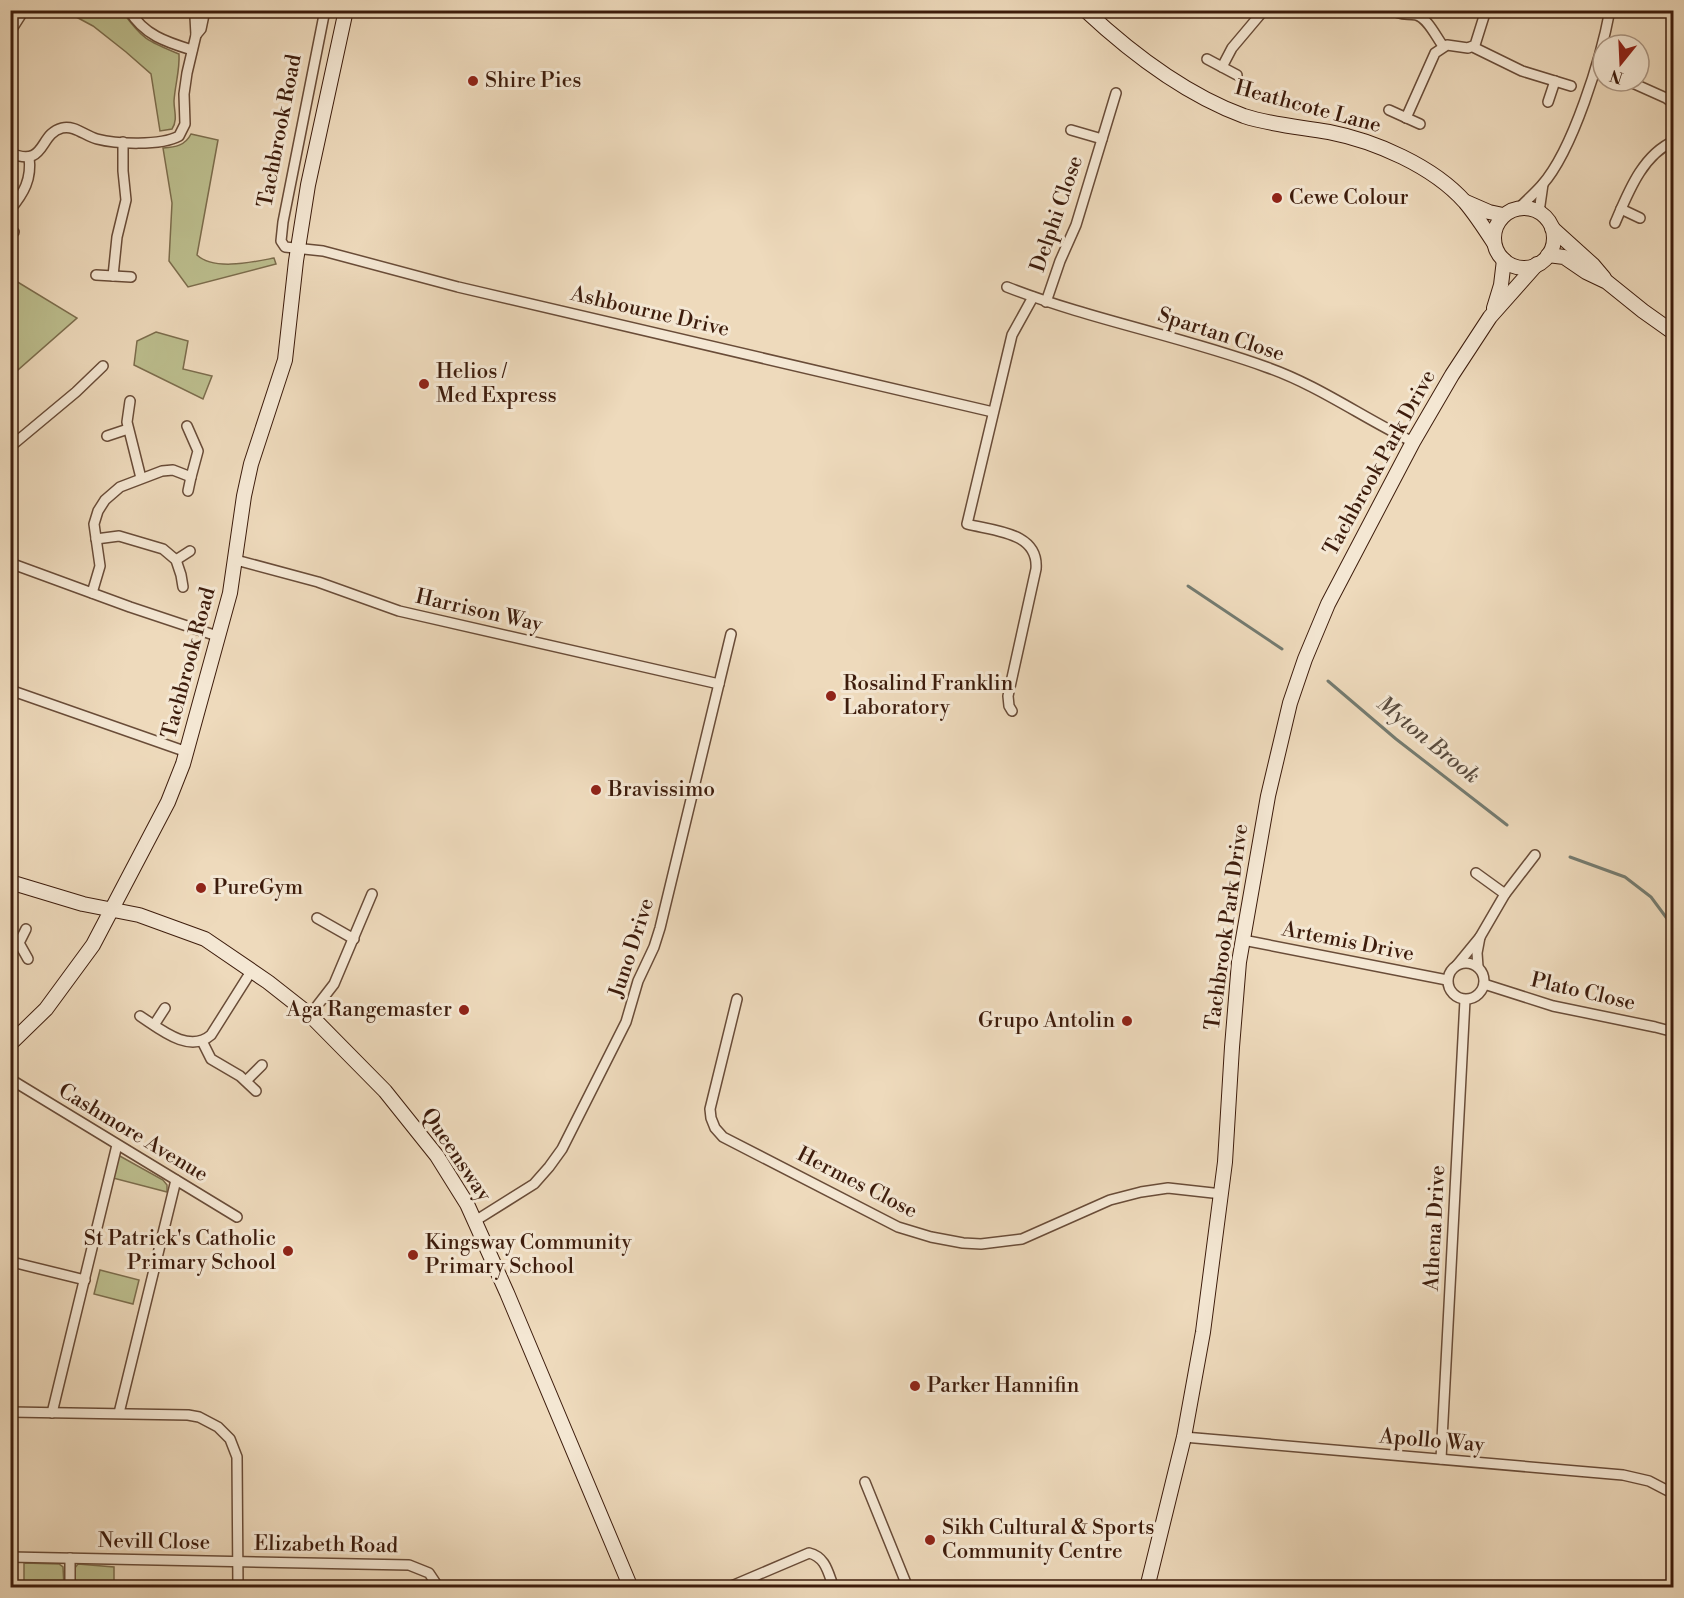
<svg xmlns="http://www.w3.org/2000/svg" width="1684" height="1598" font-family="'Libre Bodoni',serif">
<style>
.green{fill:#bcbe8e;stroke:#7c6d4d;stroke-width:1.5}
.lines{fill:none;stroke-linecap:round;stroke-linejoin:round}
.stream{stroke:#747b70;stroke-width:3}
.street-casing{stroke:#694c38;stroke-width:12}
.secondary-casing{stroke:#3d1c0c;stroke-width:16}
.street{stroke:#f4e7d3;stroke-width:9}
.secondary{stroke:#f4e7d3;stroke-width:14}
.poi-dot{fill:#8f2418;stroke:#f4e7d3;stroke-width:2}
.labels{text-anchor:middle;dominant-baseline:central;stroke-width:6;stroke-linejoin:round;paint-order:stroke}
.poi-label{font-size:21px;fill:#3d1c0c;stroke:#f4e7d3;text-anchor:start}
.street-label{font-size:21px;fill:#3d1c0c;stroke:#f4e7d3}
.water-label{font-size:22px;font-style:italic;fill:#594b3e;stroke:#f4e7d3}
</style>
<rect width="100%" height="100%" fill="#eedabc"/>
<filter id="stains"><feTurbulence type="fractalNoise" baseFrequency=".00333" numOctaves="4"/><feColorMatrix values="0 0 0 0 .2 0 0 0 0 .09 0 0 0 0 .02 0 0 0 .5 -.17"/></filter>
<radialGradient id="worn" r=".72"><stop offset=".6" stop-color="#630" stop-opacity="0"/><stop offset="1" stop-color="#630" stop-opacity=".3"/></radialGradient>
<!-- green -->
<g class="green">
<path d="M65 11H122C142 39 147 41 179 54 180 70 175 85 174 101 174 111 178 120 172 129L160 131 151 74 126 52 93 26Z"/>
<path d="M191 134 218 140 197 255C214 271 253 262 274 258L276 264 188 287 169 261 172 203 163 148C175 147 185 146 191 134Z"/>
<polygon points="11,278 77,318 11,376"/>
<polygon points="156,332 188,341 183,369 212,376 203,399 134,365 137,341"/>
<polygon points="118,1155 163,1180 167,1185 167,1192 113,1178"/>
<polygon points="100,1270 139,1280 133,1304 94,1294"/>
<polygon points="24,1563 59,1564 63,1567 64,1587 24,1587"/>
<polygon points="78,1564 114,1567 114,1587 74,1588 74,1569"/>
</g>
<g class="lines">
<!-- stream -->
<g class="stream">
<polyline points="1188,586 1282,649"/>
<polyline points="1328,681 1396,739 1507,825"/>
<polyline points="1570,857 1625,877 1651,897 1674,928"/>
</g>
<defs>
<g id="street">
<path d="M129 10C144 35 166 42 192 50"/>
<polyline points="325,10 283,222 281,241 285,247 323,251 458,287 993,412"/>
<path d="M1392 10C1400 16 1408 13 1416 15 1428 18 1436 37 1443 46"/>
<polyline points="10,32 24,10"/>
<polyline points="196,35 201,29 205,10"/>
<polyline points="1473,47 1522,71 1571,86"/>
<polyline points="1207,59 1237,75"/>
<polyline points="1222,67 1232,48 1264,10"/>
<polyline points="1628,81 1666,98 1674,104"/>
<polyline points="1548,102 1555,81"/>
<polyline points="1389,110 1420,124"/>
<polyline points="1406,118 1435,53 1447,45 1468,48 1475,45 1486,10"/>
<polyline points="1071,130 1102,139"/>
<path d="M10 153C47 168 38 134 62 128 75 125 85 136 97 139 116 144 161 146 179 136L185 124 184 94 187 73 196 35 195 17 196 10"/>
<path d="M1519 208C1527 200 1535 193 1542 185 1573 150 1601 58 1610 10"/>
<polyline points="1621,209 1640,218"/>
<path d="M10 210C24 193 32 179 29 157"/>
<polyline points="1539,212 1543,184"/>
<path d="M1615 223C1628 193 1642 155 1674 141"/>
<polyline points="10,230 14,232"/>
<polyline points="96,275 131,277"/>
<polyline points="113,276 117,237 126,200 123,171 123,142"/>
<path d="M1007 287C1091 320 1181 336 1266 367 1318 385 1363 418 1413 442"/>
<polyline points="1046,302 1060,261 1076,225 1116,93"/>
<polyline points="130,401 127,422 141,478"/>
<polyline points="107,436 128,429"/>
<polyline points="10,447 76,392 103,366"/>
<polyline points="188,491 191,477"/>
<polyline points="96,539 119,536 163,549 176,560 181,575 183,587"/>
<polyline points="176,560 190,551"/>
<polyline points="236,560 318,582 399,611 719,684"/>
<polyline points="10,563 130,607 217,636"/>
<polyline points="92,593 100,566 94,524 98,511 105,500 120,487 162,471 173,470 191,477 198,451 187,426"/>
<polyline points="10,690 187,752"/>
<path d="M1012 711 1009 706 1008 696 1036 569C1039 532 994 531 967 524L1012 335 1033 297"/>
<polyline points="1476,873 1505,894"/>
<polyline points="317,918 354,939"/>
<polyline points="26,929 19,943 28,959"/>
<polyline points="1243,940 1447,980"/>
<circle cx="1466" cy="981" r="18"/>
<polyline points="1457,965 1480,937 1505,894 1535,855"/>
<polyline points="1478,967 1477,953 1480,937"/>
<polyline points="1484,984 1553,1006 1655,1027 1674,1032"/>
<polyline points="737,999 710,1109 711,1118 715,1128 723,1137 898,1227 931,1237 963,1243 981,1244 1022,1239 1110,1200 1141,1192 1168,1188 1222,1194"/>
<polyline points="310,1015 334,984 372,894"/>
<path d="M140 1016C160 1029 189 1054 211 1035L252 970"/>
<polyline points="154,1025 165,1008"/>
<polyline points="202,1041 211,1059 240,1076 256,1091"/>
<polyline points="10,1079 237,1217"/>
<polyline points="246,1081 262,1065"/>
<polyline points="475,1221 534,1184 549,1167 562,1149 626,1022 638,981 654,947 660,928 731,634"/>
<polyline points="10,1265 16,1263 85,1280"/>
<polyline points="10,1412 188,1415 199,1417 218,1427 230,1439 237,1457 238,1588"/>
<polyline points="52,1413 117,1145"/>
<polyline points="119,1413 176,1180"/>
<polyline points="1184,1437 1623,1475 1649,1481 1674,1494"/>
<polyline points="1441,1459 1465,1000"/>
<polyline points="865,1482 908,1588"/>
<polyline points="10,1557 409,1565 429,1573 439,1588"/>
<polyline points="70,1588 70,1558"/>
<path d="M727 1588 809 1553C826 1557 828 1573 834 1588"/>
</g>
<g id="secondary">
<path d="M1085 10C1131 53 1184 94 1244 116 1271 125 1301 127 1329 132 1375 141 1433 166 1465 202 1476 215 1485 229 1494 243"/>
<polyline points="1466,202 1489,212 1503,215"/>
<circle cx="1524" cy="238" r="30"/>
<polyline points="1552,228 1593,265 1604,278"/>
<polyline points="1548,255 1564,257 1586,272 1607,282 1643,311 1674,333"/>
<polyline points="1494,308 1501,285 1504,260"/>
<polyline points="10,882 83,904 139,915 205,939 268,982 310,1015 385,1091 437,1156 467,1204 507,1293 631,1588"/>
<polyline points="10,1044 46,1009 93,945 168,802 183,764 230,593 244,496 251,464 285,360 296,261 308,185 346,10"/>
<polyline points="1147,1588 1184,1437 1203,1332 1225,1162 1232,1047 1239,962 1268,796 1290,703 1305,659 1328,604 1413,442 1452,375 1490,317 1537,264"/>
</g>
</defs>
<!-- street casing -->
<use href="#street" class="street-casing"/>
<!-- secondary casing -->
<use href="#secondary" class="secondary-casing"/>
<!-- street -->
<use href="#street" class="street"/>
<!-- secondary -->
<use href="#secondary" class="secondary"/>
</g>
<!-- markers -->
<g class="poi-dot">
<circle cx="473" cy="81" r="6"/>
<circle cx="1277" cy="198" r="6"/>
<circle cx="424" cy="384" r="6"/>
<circle cx="831" cy="696" r="6"/>
<circle cx="596" cy="790" r="6"/>
<circle cx="201" cy="888" r="6"/>
<circle cx="464" cy="1010" r="6"/>
<circle cx="1127" cy="1021" r="6"/>
<circle cx="288" cy="1251" r="6"/>
<circle cx="413" cy="1255" r="6"/>
<circle cx="915" cy="1386" r="6"/>
<circle cx="930" cy="1540" r="6"/>
</g>
<g class="labels">
<!-- poi labels -->
<g class="poi-label">
<text x="485" y="81">Shire Pies</text>
<text x="1289" y="198">Cewe Colour</text>
<text x="436" y="372">Helios /<tspan x="436" dy="24">Med Express</tspan></text>
<text x="843" y="684">Rosalind Franklin<tspan x="843" dy="24">Laboratory</tspan></text>
<text x="608" y="790">Bravissimo</text>
<text x="213" y="888">PureGym</text>
<text x="452" y="1010" text-anchor="end">Aga Rangemaster</text>
<text x="1115" y="1021" text-anchor="end">Grupo Antolin</text>
<text x="276" y="1239" text-anchor="end">St Patrick's Catholic<tspan x="276" dy="24">Primary School</tspan></text>
<text x="425" y="1243">Kingsway Community<tspan x="425" dy="24">Primary School</tspan></text>
<text x="927" y="1386">Parker Hannifin</text>
<text x="942" y="1528">Sikh Cultural &amp; Sports<tspan x="942" dy="24">Community Centre</tspan></text>
</g>
<!-- street labels -->
<g class="street-label">
<text transform="translate(1308 107) rotate(15)">Heathcote Lane</text>
<text transform="translate(280 131) rotate(-79)">Tachbrook Road</text>
<text transform="translate(1057 214) rotate(-71)">Delphi Close</text>
<text transform="translate(650 312) rotate(13)">Ashbourne Drive</text>
<text transform="translate(1221 335) rotate(18)">Spartan Close</text>
<text transform="translate(1380 463) rotate(-61)">Tachbrook Park Drive</text>
<text transform="translate(479 611) rotate(13)">Harrison Way</text>
<text transform="translate(189 663) rotate(-75)">Tachbrook Road</text>
<text transform="translate(1227 927) rotate(-82)">Tachbrook Park Drive</text>
<text transform="translate(1348 942) rotate(11)">Artemis Drive</text>
<text transform="translate(632 948) rotate(-72)">Juno Drive</text>
<text transform="translate(1583 992) rotate(13)">Plato Close</text>
<text transform="translate(133 1133) rotate(31)">Cashmore Avenue</text>
<text transform="translate(456 1155) rotate(56)">Queensway</text>
<text transform="translate(857 1183) rotate(27)">Hermes Close</text>
<text transform="translate(1435 1228) rotate(-87)">Athena Drive</text>
<text transform="translate(1432 1441) rotate(5)">Apollo Way</text>
<text transform="translate(154 1542) rotate(1)">Nevill Close</text>
<text transform="translate(326 1545) rotate(1)">Elizabeth Road</text>
</g>
<!-- water labels -->
<g class="water-label">
<text transform="translate(1428 740) rotate(39)">Myton Brook</text>
</g>
</g>
<!-- margin -->
<rect width="1684" height="1598" fill="none" stroke="#eedabc" stroke-width="36"/>
<rect x="12" y="12" width="1660" height="1574" fill="none" stroke="#3d1c0c" stroke-width="3"/>
<rect x="18" y="18" width="1648" height="1562" fill="none" stroke="#3d1c0c" stroke-width="1.5"/>
<!-- north arrow -->
<g transform="translate(1621 63) rotate(198)"><circle r="28" fill="#f4e7d3" stroke="#ab9683" stroke-width="1.5"/>
<path d="M0-4.5L10 22L0 15L-10 22Z" fill="#8f2418"/>
<text y="-9" font-size="16" font-weight="bold" text-anchor="middle" fill="#3d1c0c">N</text>
</g>
<rect width="100%" height="100%" filter="url(#stains)"/>
<rect width="100%" height="100%" fill="url(#worn)"/>
</svg>
